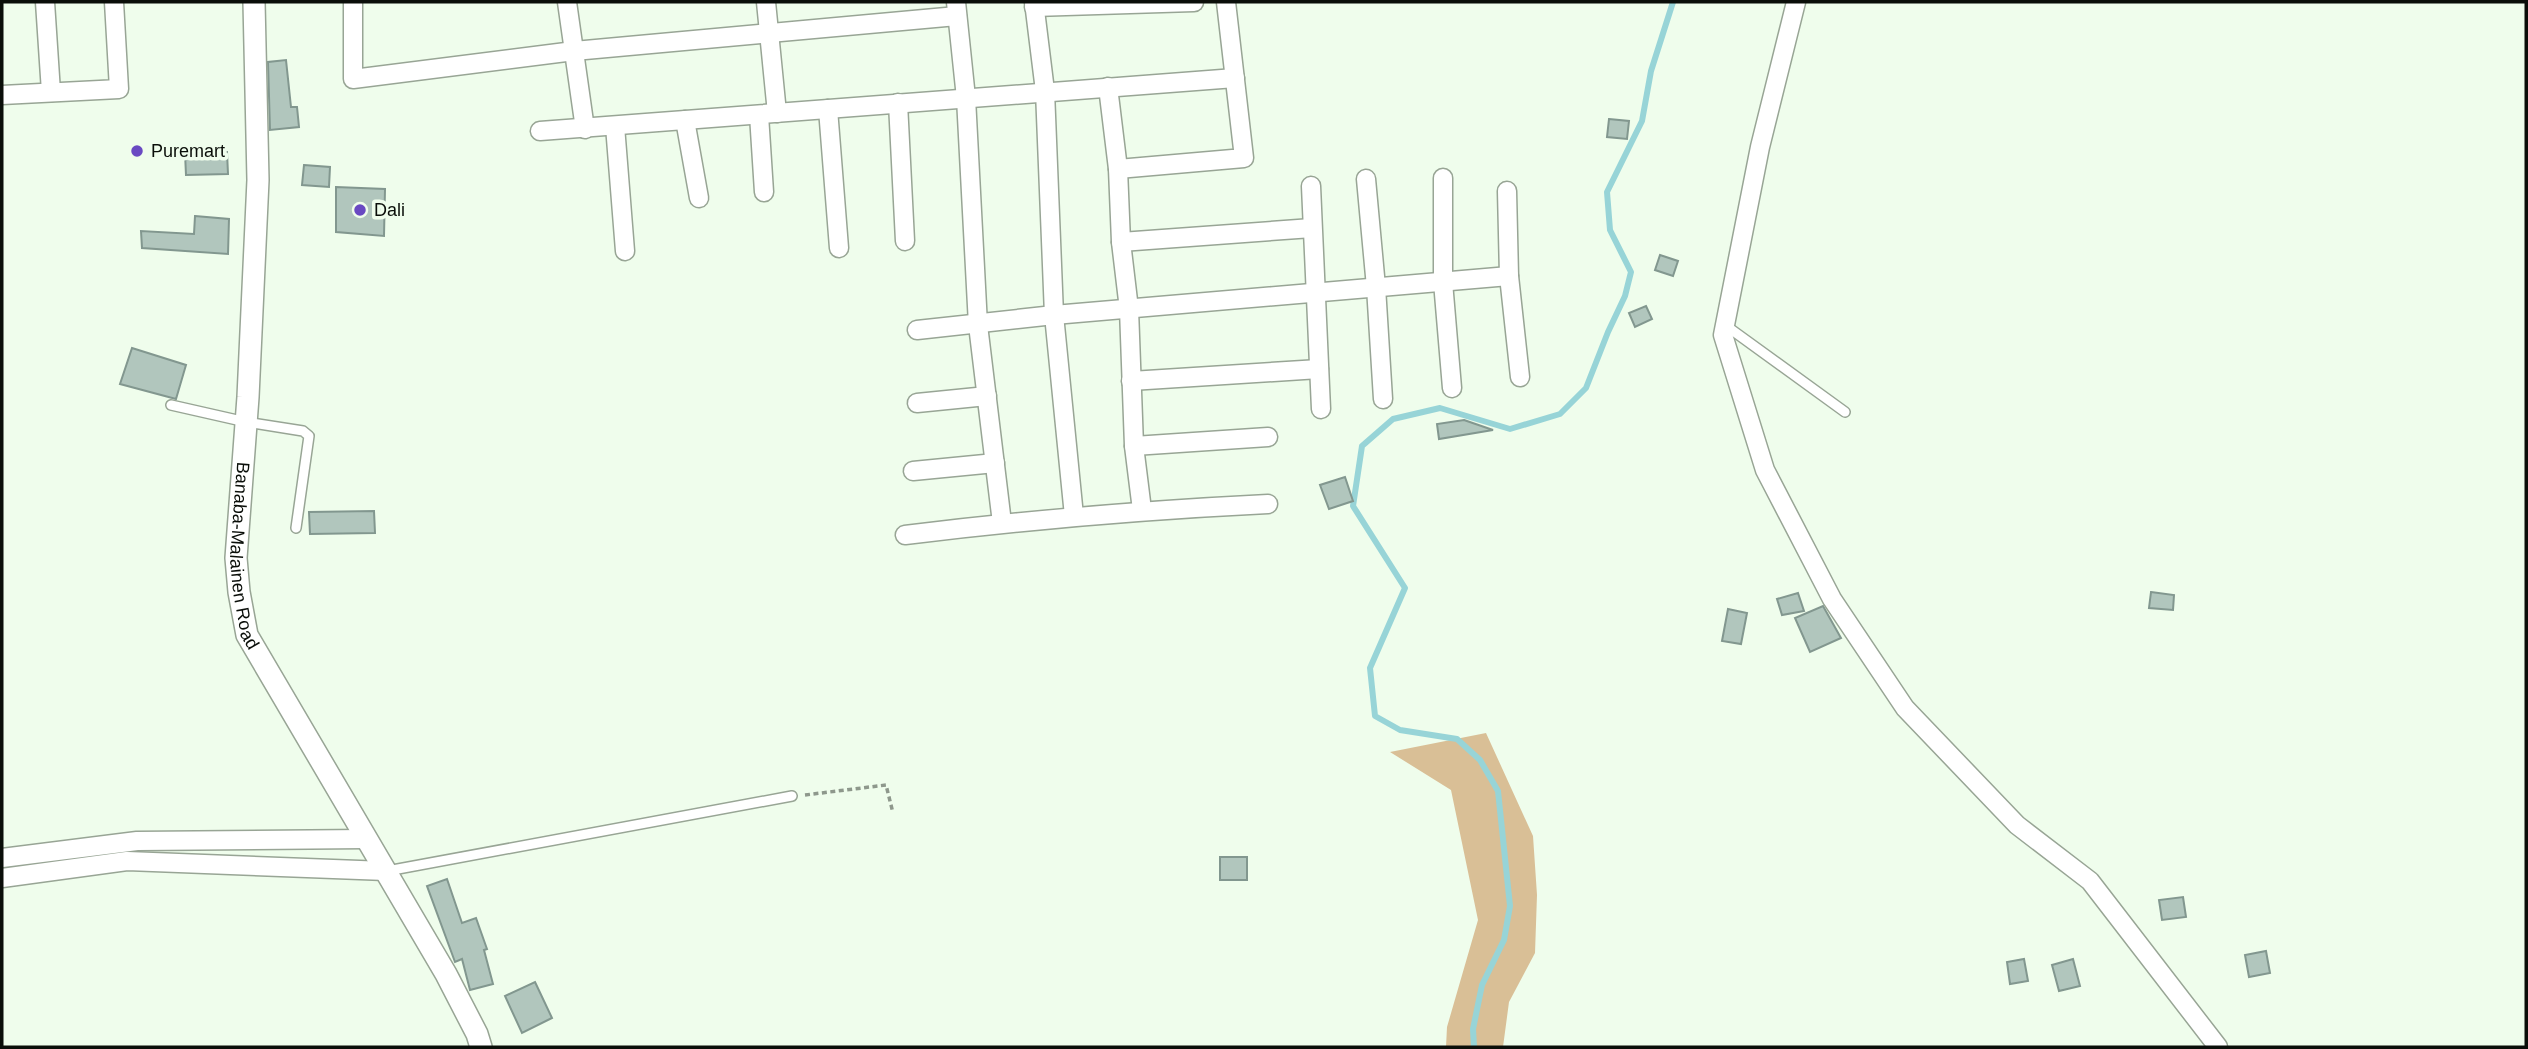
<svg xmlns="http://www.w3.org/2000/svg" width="2528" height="1049" font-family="Arial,sans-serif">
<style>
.forest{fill:#d9bf96}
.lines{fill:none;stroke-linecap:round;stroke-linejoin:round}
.stream{stroke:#97d4d7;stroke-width:6}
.building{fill:#b1c6bd;stroke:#82978f;stroke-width:2}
.service-casing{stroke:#98a595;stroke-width:12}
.minor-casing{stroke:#98a595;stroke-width:21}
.tertiary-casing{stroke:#98a595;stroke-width:24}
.path{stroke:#8e988c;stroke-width:3.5;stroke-dasharray:5 3.5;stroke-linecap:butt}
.service{stroke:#fff;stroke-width:9}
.minor{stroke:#fff;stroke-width:18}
.tertiary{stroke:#fff;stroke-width:21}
.poi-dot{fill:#6949c2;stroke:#effdec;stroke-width:2.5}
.labels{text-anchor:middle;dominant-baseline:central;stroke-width:7;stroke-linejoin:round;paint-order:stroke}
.poi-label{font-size:18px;fill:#0a0e09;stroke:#effdec;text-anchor:start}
.street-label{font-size:18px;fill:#0a0e09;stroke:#effdec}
</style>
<rect width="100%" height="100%" fill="#effdec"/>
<!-- forest -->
<polygon class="forest" points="1486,733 1533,836 1537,895 1535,953 1509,1002 1503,1047 1446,1047 1447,1027 1478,920 1451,790 1390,752"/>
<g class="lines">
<!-- stream -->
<polyline class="stream" points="1474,1047 1473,1029 1482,985 1504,940 1510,906 1498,791 1480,760 1457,739 1400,730 1375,716 1370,668 1405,588 1353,506 1362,446 1393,419 1440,408 1510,429 1560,414 1586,388 1608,332 1625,296 1631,272 1610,230 1607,192 1642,121 1651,71 1673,2"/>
</g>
<!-- building -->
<g class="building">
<polygon points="286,60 291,107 297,107 299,127 270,130 268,62"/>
<polygon points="1609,119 1629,121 1627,139 1607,137"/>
<polygon points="227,152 228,174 186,175 185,153"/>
<polygon points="304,165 330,167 329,187 302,185"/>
<polygon points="336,187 385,189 384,236 336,232"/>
<polygon points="195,216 229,219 228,254 142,248 141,231 194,234"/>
<polygon points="1660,255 1678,261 1673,276 1655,270"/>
<polygon points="1646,306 1652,319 1635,327 1629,313"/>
<polygon points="132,348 186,365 176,399 120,384"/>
<polygon points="1464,420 1493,430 1439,439 1437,424"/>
<polygon points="1345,477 1353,501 1329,509 1320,485"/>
<polygon points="374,511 375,533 310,534 309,512"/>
<polygon points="2151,592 2174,595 2173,610 2149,608"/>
<polygon points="1798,593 1804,611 1782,615 1777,599"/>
<polygon points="1823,606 1841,638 1810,652 1795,618"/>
<polygon points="1728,609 1747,613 1741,644 1722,641"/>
<rect x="1220" y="857" width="27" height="23"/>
<polygon points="447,879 462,923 476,918 487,949 484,950 493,984 470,990 462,959 455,962 427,886"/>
<polygon points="2183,897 2186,917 2162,920 2159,900"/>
<polygon points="2266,951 2270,973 2249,977 2245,955"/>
<polygon points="2024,959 2028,981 2010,984 2007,962"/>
<polygon points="2073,959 2080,986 2059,991 2052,965"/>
<polygon points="535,982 552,1018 522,1033 505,996"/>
</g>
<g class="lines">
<defs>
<g id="service">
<polyline points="1725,325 1845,412"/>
<polyline points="171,405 246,422 303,431 309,436 296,528"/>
<polyline points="387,871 792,796"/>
</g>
<g id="minor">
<polyline points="45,2 51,92"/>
<polyline points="353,2 353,79 574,51 957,16"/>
<polyline points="567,2 585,129"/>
<polyline points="766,2 777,113"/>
<polyline points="956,2 966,98 978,325 1002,523"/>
<polyline points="1034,2 1045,91 1054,315 1074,516"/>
<polyline points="1796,2 1760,147 1723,335 1765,470 1832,599 1905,708 2017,825 2090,881 2218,1047"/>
<polyline points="1034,7 1194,2"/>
<polyline points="1108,87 1118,169 1121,242 1129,309 1134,446 1142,510"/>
<polyline points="2,95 119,89 114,2"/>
<polyline points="898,103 905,241"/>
<polyline points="828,109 839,248"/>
<polyline points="759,115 764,192"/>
<polyline points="685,120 699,198"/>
<polyline points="615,126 625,251"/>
<polyline points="540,131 1235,78"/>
<polyline points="1118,169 1244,158 1226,2"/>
<polyline points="1443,178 1443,282 1452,388"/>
<polyline points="1366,179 1376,287 1383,399"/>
<polyline points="1311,186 1321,409"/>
<polyline points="1507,191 1509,276 1520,377"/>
<polyline points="1121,242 1312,228"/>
<polyline points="917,330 1054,315 1509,276"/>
<polyline points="1131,381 1319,369"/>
<polyline points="917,403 987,396"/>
<polyline points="1134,446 1268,437"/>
<polyline points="913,471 995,463"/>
<path d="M905 535C1026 520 1146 510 1268 504"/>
<polyline points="2,858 137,841 366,839"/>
<polyline points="2,878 127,861 386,871"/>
</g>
<g id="tertiary">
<path id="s1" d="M254 2 258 180 248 397 236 558 239 592 247 635 446 974 477 1034 481 1047"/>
</g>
</defs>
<!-- service casing -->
<use href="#service" class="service-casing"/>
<!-- minor casing -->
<use href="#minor" class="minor-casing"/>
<!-- tertiary casing -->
<use href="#tertiary" class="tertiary-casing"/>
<!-- path -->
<polyline class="path" points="805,795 886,785 893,813"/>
<!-- service -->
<use href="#service" class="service"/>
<!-- minor -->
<use href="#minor" class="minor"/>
<!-- tertiary -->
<use href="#tertiary" class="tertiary"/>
</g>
<!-- markers -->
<g class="poi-dot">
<circle cx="137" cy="151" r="7"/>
<circle cx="360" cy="210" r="7"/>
</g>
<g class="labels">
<!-- poi labels -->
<g class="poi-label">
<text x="151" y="151">Puremart</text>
<text x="374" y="210">Dali</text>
</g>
<!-- street labels -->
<g class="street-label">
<text stroke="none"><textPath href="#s1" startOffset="555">Banaba-Malainen Road</textPath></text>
</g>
</g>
<!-- border -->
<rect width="2528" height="1049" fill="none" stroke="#0a0e09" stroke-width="7"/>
</svg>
